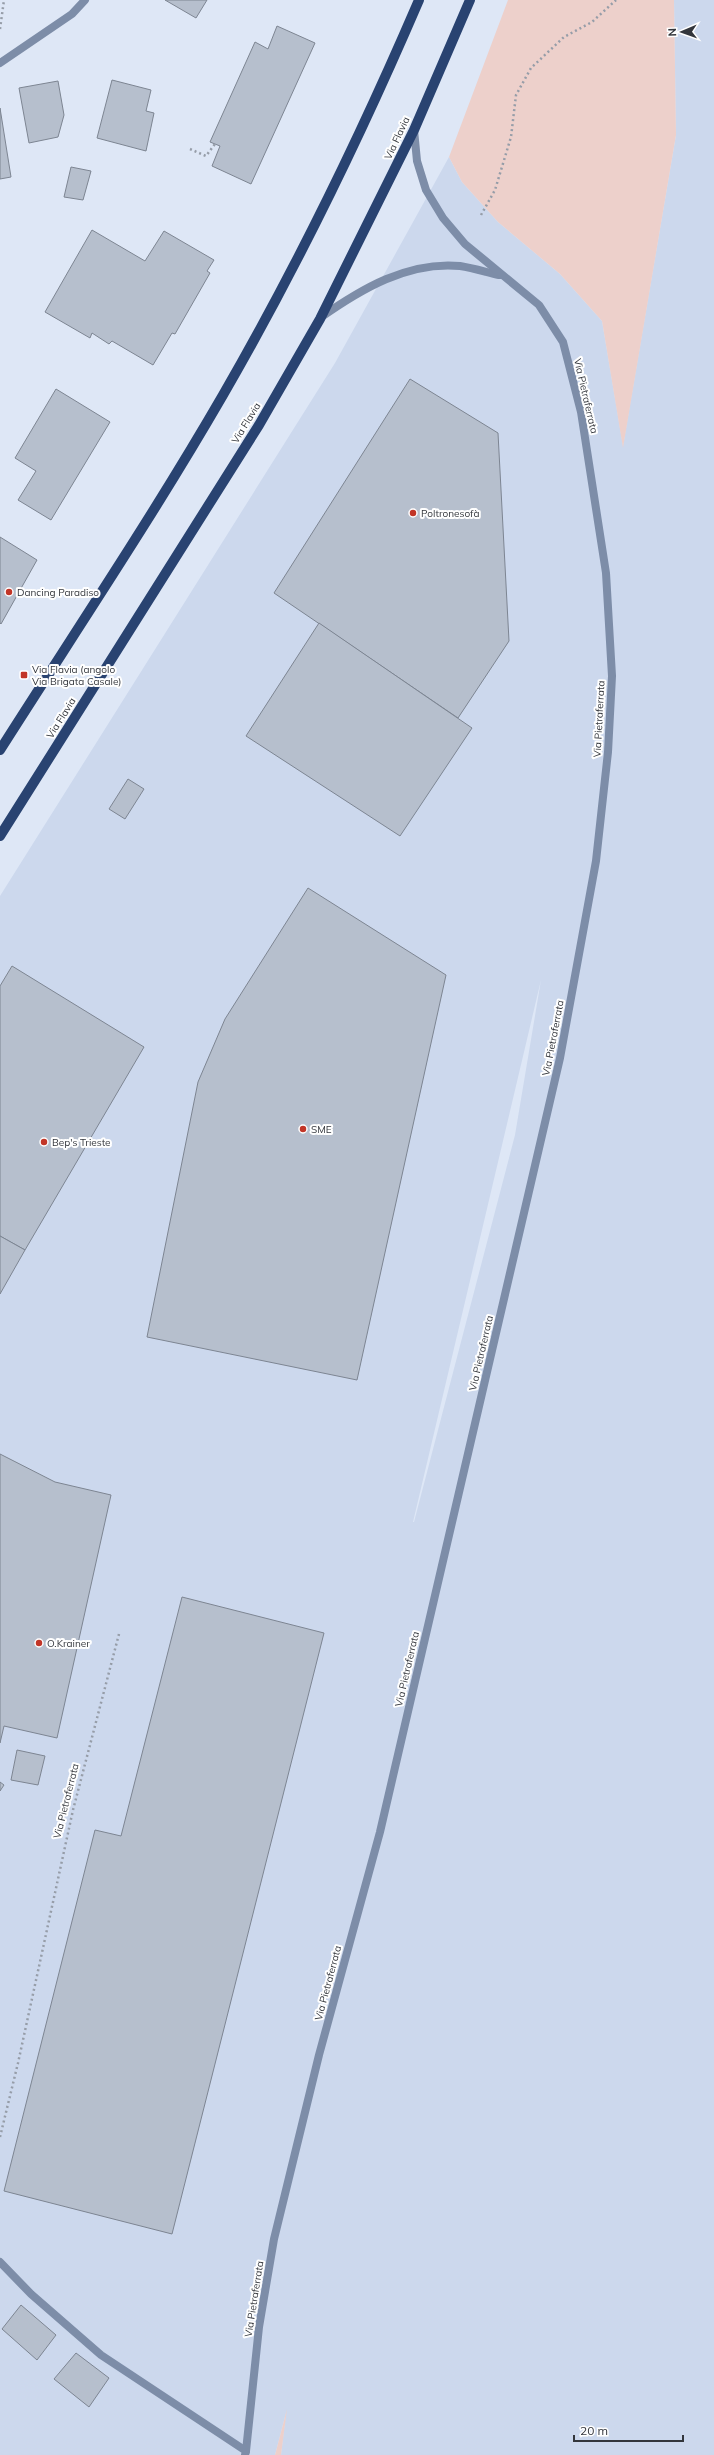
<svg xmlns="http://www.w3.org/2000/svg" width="714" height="2455" font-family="Mulish,sans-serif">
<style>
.built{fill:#ccd8ed;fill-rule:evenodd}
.green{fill:#edd0cb}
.building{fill:#b6bfcd;stroke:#7d8592}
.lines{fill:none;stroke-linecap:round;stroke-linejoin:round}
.path{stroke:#969da8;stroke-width:2.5;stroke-dasharray:2 3;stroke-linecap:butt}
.minor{stroke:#7d8da8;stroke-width:8}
.primary{stroke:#294371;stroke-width:10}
.poi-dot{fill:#c23527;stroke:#fff;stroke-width:1.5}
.labels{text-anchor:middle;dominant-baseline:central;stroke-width:4;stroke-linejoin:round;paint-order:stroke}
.street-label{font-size:10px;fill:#33363c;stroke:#fff}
.poi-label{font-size:10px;fill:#33363c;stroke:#fff;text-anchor:start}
</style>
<rect width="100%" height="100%" fill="#dee7f6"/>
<!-- built -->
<path class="built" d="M674 0H714V2455H281L286 2413 275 2455H0V896L335 363 449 157 462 182 498 222 560 274 602 321 623 446 676 135ZM541 980 515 1135 414 1522H413Z"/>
<!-- green -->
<g class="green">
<polygon points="508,0 674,0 676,135 623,448 602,321 560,274 498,222 462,182 449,157"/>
<polygon points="287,2409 281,2455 275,2455"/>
</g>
<!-- building -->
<g class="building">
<polygon points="165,0 207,0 196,18"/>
<polygon points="277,26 315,43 251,184 212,166 220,146 210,142 255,42 268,49"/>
<polygon points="112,80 151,90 146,111 154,113 146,151 97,138"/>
<polygon points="58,81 64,115 58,137 29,143 19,88"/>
<polygon points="0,108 11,177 0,179"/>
<polygon points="71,167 91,171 83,200 64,197"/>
<polygon points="92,230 145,261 164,231 214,260 207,271 210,273 175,334 172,333 153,365 112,341 109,344 92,333 90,338 45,312"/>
<polygon points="410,379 498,433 509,641 458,718 274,593"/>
<polygon points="56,389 110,422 51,520 18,500 36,471 15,458"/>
<polygon points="0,537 37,560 1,624 0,623"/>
<polygon points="319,623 472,728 400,836 246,736"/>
<polygon points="128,779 144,789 125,819 109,809"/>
<polygon points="308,888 446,975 357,1380 147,1337 198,1082 225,1019"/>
<polygon points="12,966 144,1047 25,1250 0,1236 0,986"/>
<polygon points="0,1236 25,1250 0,1294"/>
<polygon points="0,1454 55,1482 111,1495 57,1738 4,1726 0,1743"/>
<polygon points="182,1597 324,1633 172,2234 4,2191 95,1830 121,1836"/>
<polygon points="17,1750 45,1756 38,1785 11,1780"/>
<polygon points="0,1782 4,1785 0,1791"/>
<polygon points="21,2305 56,2335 37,2360 2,2329"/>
<polygon points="76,2353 109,2378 89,2407 54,2379"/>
</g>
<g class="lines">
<!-- path -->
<g class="path">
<polyline points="0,29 4,0"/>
<polyline points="190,149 206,156 215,144"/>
<polyline points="481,215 495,190 511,137 516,95 531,68 564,37 592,22 616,0"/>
<polyline points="0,2137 18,2063 73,1810 119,1634"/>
</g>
<!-- minor -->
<g class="minor">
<polyline points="0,63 72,14 85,0"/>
<path d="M320 318C361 289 408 261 460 266 473 268 486 272 499 275"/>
<polyline points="0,2262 31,2294 101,2355 246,2451 245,2455"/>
<polyline points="246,2451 259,2327 274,2239 319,2055 380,1832 560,1058 596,861 608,752 612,676 606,573 581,412 563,342 539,305 465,244 443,218 426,190 417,161 414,130"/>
</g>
<!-- primary -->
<g class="primary">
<path d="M0 750C75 632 153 516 223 395 297 267 361 135 419 0"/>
<polyline points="0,836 259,425 320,319 414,130 470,0"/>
</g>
</g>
<!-- markers -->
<g class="poi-dot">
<circle cx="413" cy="513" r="4"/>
<circle cx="9" cy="592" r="4"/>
<rect x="20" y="671" width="8" height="8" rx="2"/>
<circle cx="303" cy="1129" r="4"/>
<circle cx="44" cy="1142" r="4"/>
<circle cx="39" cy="1643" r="4"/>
</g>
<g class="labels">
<!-- street labels -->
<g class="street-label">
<text transform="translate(397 138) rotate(-65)">Via Flavia</text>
<text transform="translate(586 396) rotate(77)">Via Pietraferrata</text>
<text transform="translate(246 423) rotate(-59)">Via Flavia</text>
<text transform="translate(61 718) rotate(-58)">Via Flavia</text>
<text transform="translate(599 719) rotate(-87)">Via Pietraferrata</text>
<text transform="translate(553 1038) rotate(-79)">Via Pietraferrata</text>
<text transform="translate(481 1353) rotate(-77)">Via Pietraferrata</text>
<text transform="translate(407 1669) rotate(-77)">Via Pietraferrata</text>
<text transform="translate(66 1801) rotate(-76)">Via Pietraferrata</text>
<text transform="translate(328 1983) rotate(-75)">Via Pietraferrata</text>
<text transform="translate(254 2299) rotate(-81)">Via Pietraferrata</text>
</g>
<!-- poi labels -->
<g class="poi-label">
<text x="421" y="513">Poltronesofà</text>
<text x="17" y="592">Dancing Paradiso</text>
<text x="32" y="669">Via Flavia (angolo<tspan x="32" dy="12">Via Brigata Casale)</tspan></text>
<text x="311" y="1129">SME</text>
<text x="52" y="1142">Bep's Trieste</text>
<text x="47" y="1643">O.Krainer</text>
</g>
</g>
<!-- north arrow -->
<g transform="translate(682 32) rotate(268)" stroke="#ffffff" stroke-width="3" paint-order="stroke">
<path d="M0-3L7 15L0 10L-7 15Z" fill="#33363c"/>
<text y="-6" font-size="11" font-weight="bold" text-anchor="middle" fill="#33363c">N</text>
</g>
<!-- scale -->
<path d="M574 2435v6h109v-6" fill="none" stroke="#33363c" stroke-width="2"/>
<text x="580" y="2435" font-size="12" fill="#33363c" stroke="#ffffff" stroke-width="3" paint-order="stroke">20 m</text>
</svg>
